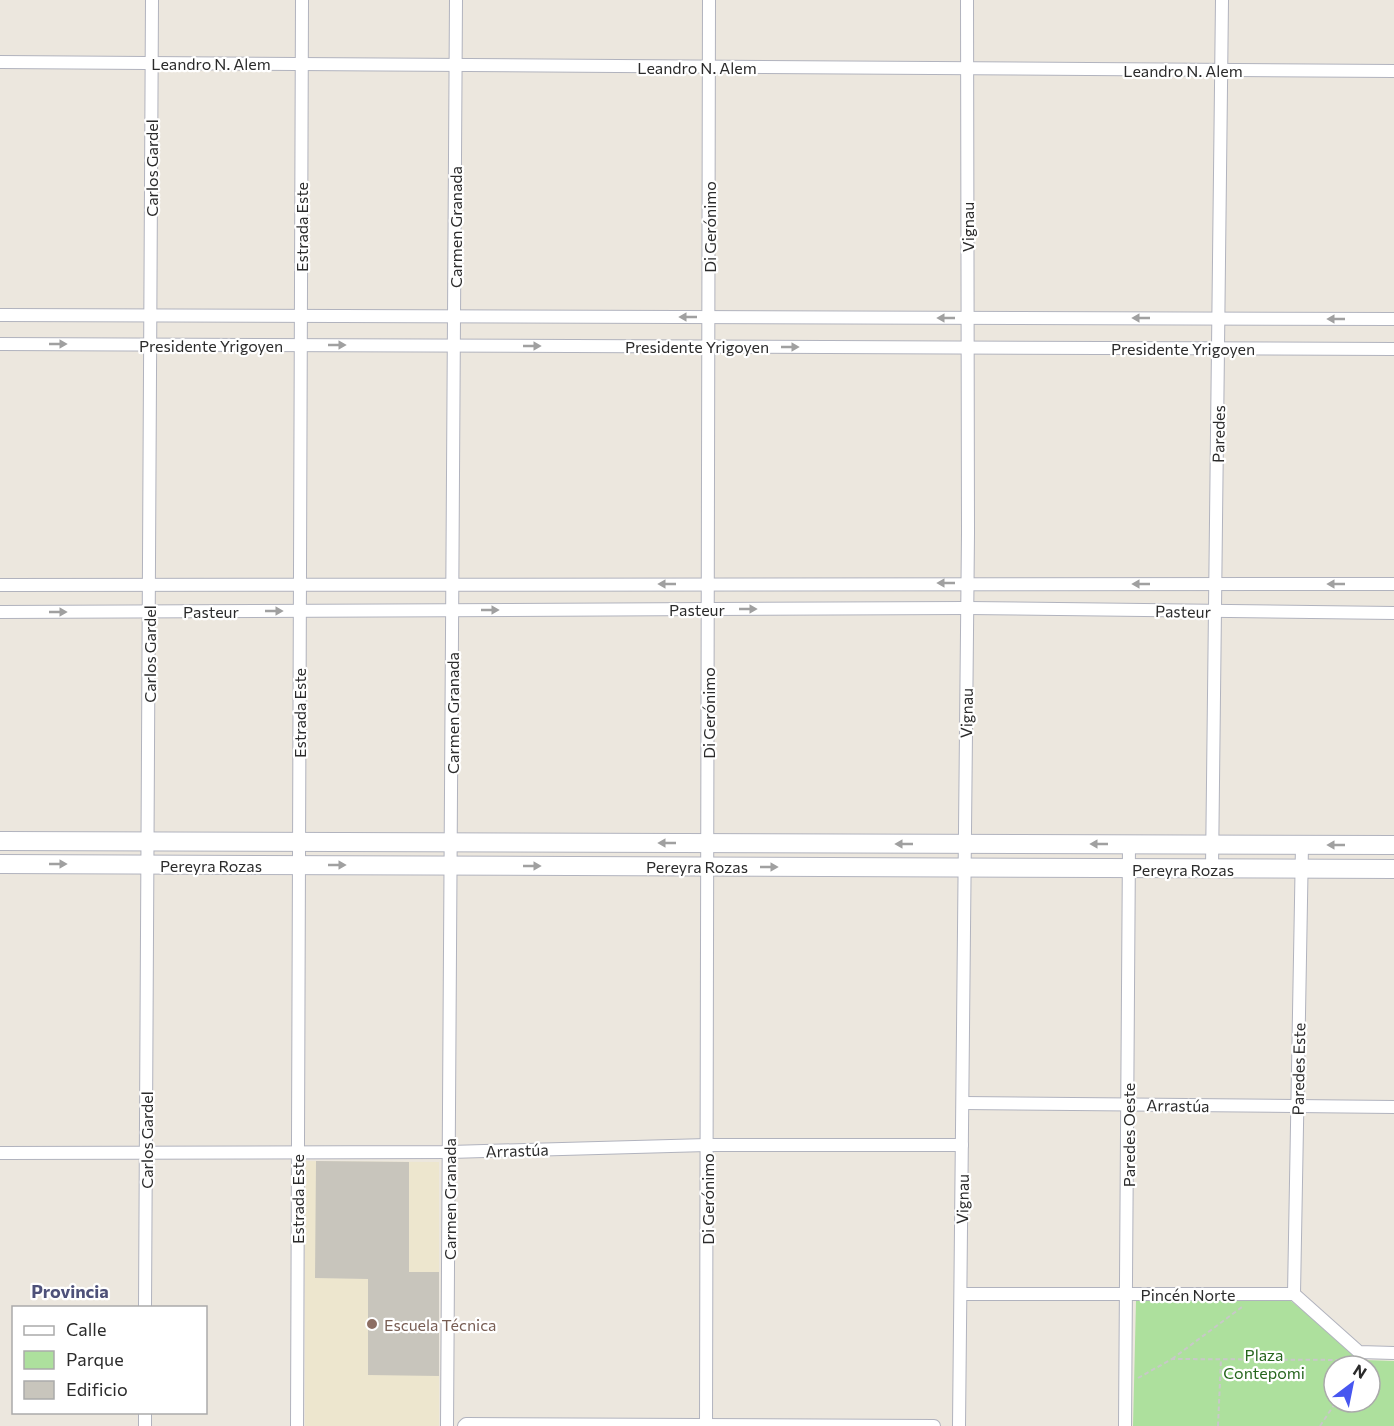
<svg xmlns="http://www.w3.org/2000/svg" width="1394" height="1426" font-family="Commissioner,sans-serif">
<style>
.education{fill:#ede6ce}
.green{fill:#ade09d;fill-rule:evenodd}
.building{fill:#c8c5bc}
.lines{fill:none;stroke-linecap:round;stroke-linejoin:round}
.street-casing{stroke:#b1b3be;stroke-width:14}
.secondary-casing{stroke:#b1b3be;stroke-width:20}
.path{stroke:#c8c8c8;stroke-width:2;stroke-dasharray:4.5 3;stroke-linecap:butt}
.street{stroke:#fff;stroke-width:12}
.secondary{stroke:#fff;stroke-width:18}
.oneway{fill:#a0a0a0}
.education-dot{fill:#8d6e63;stroke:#fff;stroke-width:2}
.labels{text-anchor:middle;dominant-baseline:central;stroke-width:4.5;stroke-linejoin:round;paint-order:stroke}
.street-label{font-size:16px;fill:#2b2b2b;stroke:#fff}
.education-label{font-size:16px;fill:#785e54;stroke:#fff;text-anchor:start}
.park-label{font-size:16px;fill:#26651e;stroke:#fff}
.neighbourhood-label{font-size:18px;font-weight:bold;fill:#4e5179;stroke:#fff}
</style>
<rect width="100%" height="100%" fill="#ece7de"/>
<!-- education -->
<polygon class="education" points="305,1161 439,1162 439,1426 305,1426"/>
<!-- green -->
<path class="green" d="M1252 1300 1291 1301 1364 1360 1394 1361V1426H1133L1136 1301ZM1334 1366H1370V1402H1334Z"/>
<!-- building -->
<polygon class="building" points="316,1161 409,1162 409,1272 439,1272 439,1376 368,1375 368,1279 315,1278"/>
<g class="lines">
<defs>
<g id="street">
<polyline points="0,62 1394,71"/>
<polyline points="0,315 1394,319"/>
<polyline points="0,344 1394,349"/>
<polyline points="0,585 1394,584"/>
<polyline points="0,612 967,608 1394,613"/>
<polyline points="1212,869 1222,0"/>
<polyline points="963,1103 1394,1107"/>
<polyline points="0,1153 450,1152 707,1145 962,1145"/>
<polyline points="961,1294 1294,1294 1359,1352 1394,1353"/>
<polyline points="1294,1294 1302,845"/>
<polyline points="145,1308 152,0"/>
<polyline points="145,1426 145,1412"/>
<polyline points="297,1426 302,0"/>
<polyline points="447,1426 456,0"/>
<polyline points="464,1426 466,1424 934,1426"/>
<polyline points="706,1426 709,0"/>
<polyline points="959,1426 968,533 967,0"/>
<polyline points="1125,1426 1129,844"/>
</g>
<g id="secondary">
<polyline points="0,841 1394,845"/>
<polyline points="0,864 1394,869"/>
</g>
</defs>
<!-- street casing -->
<use href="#street" class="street-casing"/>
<!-- secondary casing -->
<use href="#secondary" class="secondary-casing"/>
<!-- path -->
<g class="path">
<polyline points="1172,1359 1242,1307"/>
<polyline points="1138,1378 1172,1359 1349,1360"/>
<polyline points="1218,1426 1221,1359"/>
<polyline points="1320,1426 1336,1402"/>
</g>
<!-- street -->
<use href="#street" class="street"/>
<!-- secondary -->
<use href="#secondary" class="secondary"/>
</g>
<!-- one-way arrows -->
<defs><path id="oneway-solid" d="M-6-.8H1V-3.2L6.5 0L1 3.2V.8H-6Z" transform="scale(1.5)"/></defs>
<g class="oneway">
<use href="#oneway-solid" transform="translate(688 317) rotate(-180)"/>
<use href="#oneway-solid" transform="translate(946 318) rotate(-180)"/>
<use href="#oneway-solid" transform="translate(1141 318) rotate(-180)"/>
<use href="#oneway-solid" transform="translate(1336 319) rotate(-180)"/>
<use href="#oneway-solid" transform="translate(58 344)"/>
<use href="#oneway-solid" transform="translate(337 345)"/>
<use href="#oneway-solid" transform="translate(532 346)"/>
<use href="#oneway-solid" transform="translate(790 347)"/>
<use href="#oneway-solid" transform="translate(946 583) rotate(180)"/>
<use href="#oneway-solid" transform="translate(667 584) rotate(180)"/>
<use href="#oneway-solid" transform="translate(1141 584) rotate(-180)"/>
<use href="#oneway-solid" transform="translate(1336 584) rotate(-180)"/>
<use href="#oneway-solid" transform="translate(748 609)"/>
<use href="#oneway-solid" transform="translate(490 610)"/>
<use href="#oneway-solid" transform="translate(274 611)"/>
<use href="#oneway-solid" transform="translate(58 612)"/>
<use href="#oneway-solid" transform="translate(667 843) rotate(-180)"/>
<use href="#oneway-solid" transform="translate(904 844) rotate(-180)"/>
<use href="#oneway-solid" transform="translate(1099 844) rotate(-180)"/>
<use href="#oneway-solid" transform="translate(1336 845) rotate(-180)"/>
<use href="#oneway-solid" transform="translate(58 864)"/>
<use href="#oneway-solid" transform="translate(337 865)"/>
<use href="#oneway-solid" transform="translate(532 866)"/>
<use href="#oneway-solid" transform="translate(769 867)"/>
</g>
<!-- markers -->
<circle class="education-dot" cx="372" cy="1324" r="6"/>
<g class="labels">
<!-- street labels -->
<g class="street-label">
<text x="211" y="63">Leandro N. Alem</text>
<text x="697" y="67">Leandro N. Alem</text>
<text x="1183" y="70">Leandro N. Alem</text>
<text transform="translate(151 168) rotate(-90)">Carlos Gardel</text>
<text transform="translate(301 227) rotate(-90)">Estrada Este</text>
<text transform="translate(455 227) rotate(-90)">Carmen Granada</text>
<text transform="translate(709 227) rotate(-90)">Di Gerónimo</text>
<text transform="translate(967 227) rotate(-90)">Vignau</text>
<text x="211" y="345">Presidente Yrigoyen</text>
<text x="697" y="346">Presidente Yrigoyen</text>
<text x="1183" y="348">Presidente Yrigoyen</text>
<text transform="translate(1218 434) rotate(-89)">Paredes</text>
<text x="697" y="609">Pasteur</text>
<text x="211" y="611">Pasteur</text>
<text transform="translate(1183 611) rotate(1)">Pasteur</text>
<text transform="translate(149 654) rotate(-90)">Carlos Gardel</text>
<text transform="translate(299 713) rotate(-90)">Estrada Este</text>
<text transform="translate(452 713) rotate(-90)">Carmen Granada</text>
<text transform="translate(708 713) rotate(-90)">Di Gerónimo</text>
<text transform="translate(966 713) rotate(-89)">Vignau</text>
<text x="211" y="865">Pereyra Rozas</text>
<text x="697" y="866">Pereyra Rozas</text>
<text x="1183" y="869">Pereyra Rozas</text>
<text transform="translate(1298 1069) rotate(-89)">Paredes Este</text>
<text transform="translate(1178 1105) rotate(1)">Arrastúa</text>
<text transform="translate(1128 1135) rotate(-90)">Paredes Oeste</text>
<text transform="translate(146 1140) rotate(-90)">Carlos Gardel</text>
<text transform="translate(517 1150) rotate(-2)">Arrastúa</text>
<text transform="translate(297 1199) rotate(-90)">Estrada Este</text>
<text transform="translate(449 1199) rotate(-90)">Carmen Granada</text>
<text transform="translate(707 1199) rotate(-90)">Di Gerónimo</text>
<text transform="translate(962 1199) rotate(-89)">Vignau</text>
<text x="1188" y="1294">Pincén Norte</text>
</g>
<!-- education labels -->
<g class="education-label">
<text x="384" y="1324">Escuela Técnica</text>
</g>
<!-- park labels -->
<g class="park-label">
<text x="1264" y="1354">Plaza<tspan x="1264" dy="18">Contepomi</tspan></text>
</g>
<!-- neighbourhood labels -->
<g class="neighbourhood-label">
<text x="70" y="1291">Provincia</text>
</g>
</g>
<!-- legend -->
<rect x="12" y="1306" width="195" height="108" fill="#ffffff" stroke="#aaaaaa" stroke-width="1.5"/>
<rect x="24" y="1326" width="30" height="9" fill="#ffffff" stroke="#aaaaaa" stroke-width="1.5"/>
<text x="66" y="1336" font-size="18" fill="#2b2b2b">Calle</text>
<rect x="24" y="1351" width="30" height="18" fill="#ade09d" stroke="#aaaaaa" stroke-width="1.5"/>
<text x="66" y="1366" font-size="18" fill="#2b2b2b">Parque</text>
<rect x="24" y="1381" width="30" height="18" fill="#c8c5bc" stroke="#aaaaaa" stroke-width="1.5"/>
<text x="66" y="1396" font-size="18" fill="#2b2b2b">Edificio</text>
<!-- north arrow -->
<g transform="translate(1352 1384) rotate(32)"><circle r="28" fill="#ffffff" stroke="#aaaaaa" stroke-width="1.5"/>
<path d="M0-4.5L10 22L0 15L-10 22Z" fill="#4756f0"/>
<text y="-9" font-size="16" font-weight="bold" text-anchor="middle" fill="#2b2b2b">N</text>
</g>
</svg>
